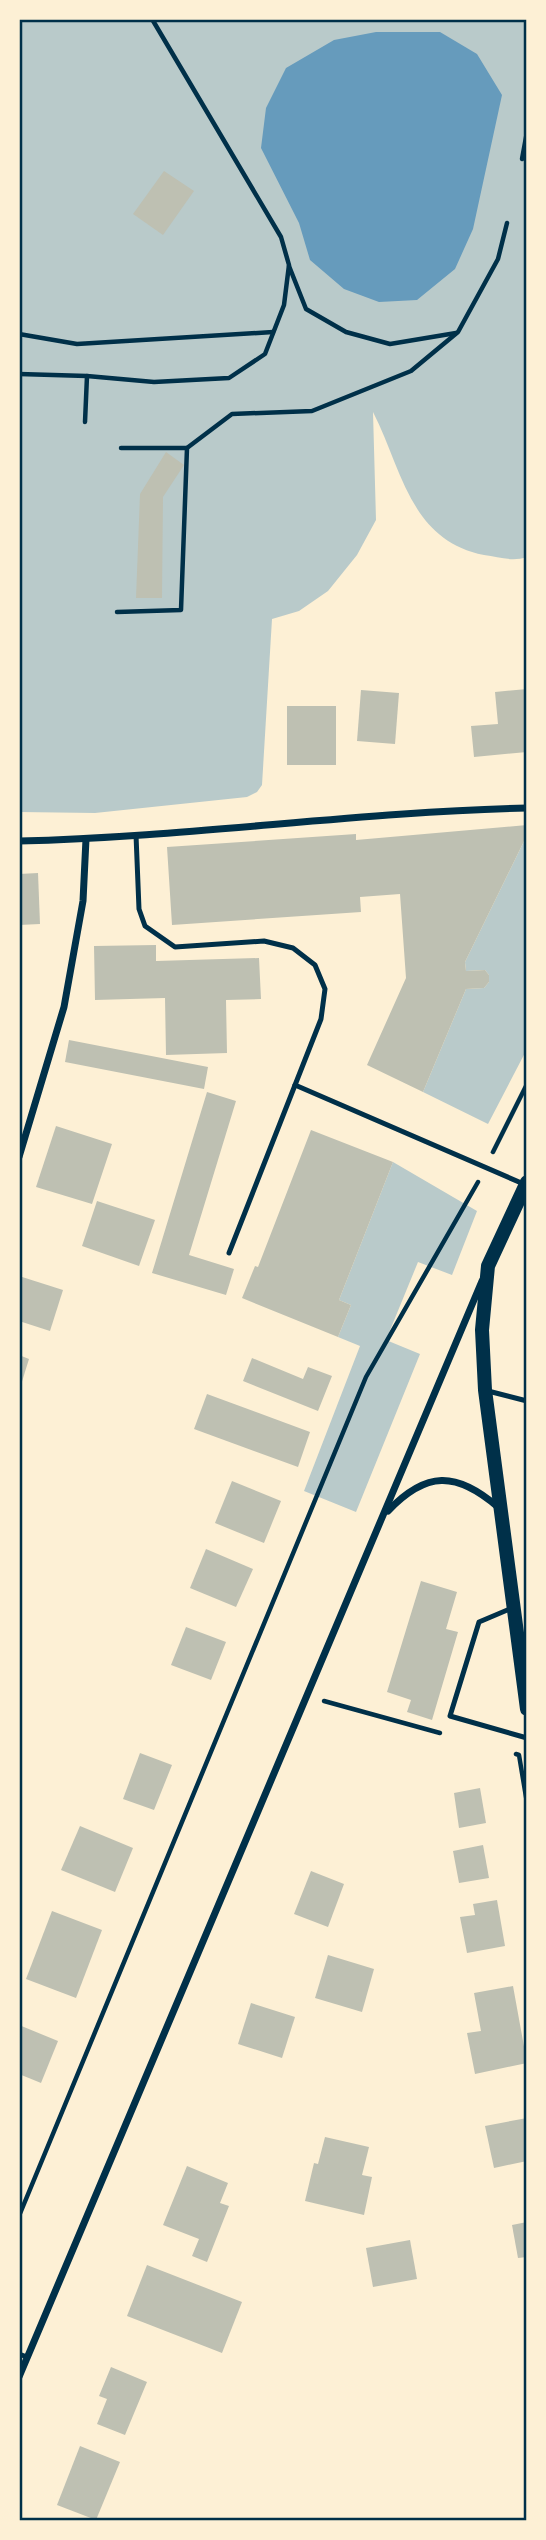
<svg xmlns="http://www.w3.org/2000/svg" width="546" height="2540" font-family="'Times New Roman',serif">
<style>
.green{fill:#b9caca}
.water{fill:#669bbc}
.building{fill:#bec0b2}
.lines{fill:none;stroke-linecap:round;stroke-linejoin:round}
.path{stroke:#003049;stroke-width:4.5}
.service{stroke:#003049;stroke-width:5}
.minor{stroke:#003049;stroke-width:7}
.secondary{stroke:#003049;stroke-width:14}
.neatline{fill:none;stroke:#003049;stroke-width:2.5}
</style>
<rect width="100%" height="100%" fill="#fdf0d5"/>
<!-- green -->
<g class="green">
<path d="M19 19H527V557C512 562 499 557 484 555 409 540 402 468 373 412L376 520 357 555 328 591 299 611 272 619 262 785 257 792 247 797 95 813 19 812Z"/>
<polygon points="527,835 527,1049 488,1124 423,1092 466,989 484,988 489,982 489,975 485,970 466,971 465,962"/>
<polygon points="393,1162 477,1211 452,1275 418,1262 386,1340 420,1354 356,1512 304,1491 360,1346 338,1337 351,1305 339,1300"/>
</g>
<!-- water -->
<polygon class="water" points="376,32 440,32 477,54 502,95 473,229 455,269 417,300 379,302 344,289 310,260 299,223 261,148 266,108 286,68 334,40"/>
<!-- building -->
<g class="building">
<polygon points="164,171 194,191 163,235 133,214"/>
<polygon points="166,452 184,465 163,497 162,598 136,598 140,494"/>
<polygon points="527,689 527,752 474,757 471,726 498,724 495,692"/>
<polygon points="361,690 399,693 395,744 357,741"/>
<rect x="287" y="706" width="49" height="59"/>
<polygon points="527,825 527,835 465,962 466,971 485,970 489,975 489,982 484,988 466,989 423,1092 367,1065 406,978 400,894 360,897 361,912 172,925 167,847 356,834 356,840"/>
<polygon points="38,873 40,924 19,925 19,874"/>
<polygon points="156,945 156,961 259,958 261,999 226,1000 227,1053 166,1055 165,998 95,1000 94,946"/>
<polygon points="69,1040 208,1067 204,1089 65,1062"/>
<polygon points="207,1092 236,1101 189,1255 234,1269 226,1295 152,1273"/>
<polygon points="56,1126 112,1144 92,1204 36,1187"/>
<polygon points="311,1130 393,1162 339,1300 351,1305 338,1337 242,1298 255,1266 258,1267"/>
<polygon points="97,1201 155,1220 139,1266 82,1246"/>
<polygon points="19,1276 63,1290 50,1331 19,1321"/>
<polygon points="19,1355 29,1359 20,1388 19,1388"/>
<polygon points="252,1358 303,1379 308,1367 332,1376 318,1411 243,1381"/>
<polygon points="207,1394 310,1432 298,1467 194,1429"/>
<polygon points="232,1481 281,1501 264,1543 215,1523"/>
<polygon points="206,1549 253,1569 236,1607 190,1588"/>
<polygon points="421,1581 457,1592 446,1629 458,1632 432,1720 407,1712 411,1700 387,1692"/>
<polygon points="186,1627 226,1642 211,1680 171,1665"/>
<polygon points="140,1753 172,1765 154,1810 123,1799"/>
<polygon points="480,1788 486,1823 459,1828 454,1793"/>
<polygon points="80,1826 133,1848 115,1892 61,1870"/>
<polygon points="483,1845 489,1878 459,1883 453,1851"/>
<polygon points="311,1871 344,1884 328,1927 294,1914"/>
<polygon points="497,1900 505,1946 467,1953 460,1917 475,1915 473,1904"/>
<polygon points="52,1911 102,1930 76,1998 26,1979"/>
<polygon points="328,1955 374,1969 362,2012 315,1998"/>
<polygon points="513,1986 527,2063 475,2074 467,2033 481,2031 474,1993"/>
<polygon points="251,2003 295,2017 282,2058 238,2044"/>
<polygon points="19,2025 58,2041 41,2083 19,2074"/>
<polygon points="527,2118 527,2161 494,2168 485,2126"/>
<polygon points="325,2137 369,2147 362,2175 372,2177 364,2215 305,2201 314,2163 318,2164"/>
<polygon points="187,2166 228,2183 220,2203 229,2206 207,2262 192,2256 199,2239 163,2225"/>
<polygon points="527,2222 527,2257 518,2258 512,2225"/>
<polygon points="410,2240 417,2279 373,2287 366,2248"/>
<polygon points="147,2265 242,2302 222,2353 127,2316"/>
<polygon points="111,2367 147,2382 125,2435 97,2424 107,2399 99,2396"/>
<polygon points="80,2446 120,2462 96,2520 57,2505"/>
</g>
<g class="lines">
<!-- path -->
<g class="path">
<polyline points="522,159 527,132"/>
<polyline points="289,266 306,309 346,332 390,344 456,333"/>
<polyline points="19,334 77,344 273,332"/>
<polyline points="19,374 87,376 154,382 229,378 265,354 284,305 289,265 281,237 152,19"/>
<polyline points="85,422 87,376"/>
<polyline points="121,448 187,448"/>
<polyline points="117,612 181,610 187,448 232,414 312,411 411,371 458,332 498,259 507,223"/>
<polyline points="493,1152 527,1084"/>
<polyline points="324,1701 440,1733"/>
<polyline points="516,1754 519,1755 527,1803"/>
<polyline points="19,2216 366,1377 478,1182"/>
</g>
<!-- service -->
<g class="service">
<polyline points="136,835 139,909 145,926 175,947 264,941 293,948 315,965 325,989 321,1019 229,1253"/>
<polyline points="295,1085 526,1185"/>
<polyline points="488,1391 527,1401"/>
<polyline points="512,1608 479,1622 450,1716 527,1738"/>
<polyline points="19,2354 27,2357"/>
</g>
<!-- minor -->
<g class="minor">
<path d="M19 841C189 837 357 812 527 808"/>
<polyline points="19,1157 64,1007 83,901 86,839"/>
<path d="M388 1511C426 1471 456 1471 498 1507"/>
<polyline points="19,2377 482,1281"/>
</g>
<!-- secondary -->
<polyline class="secondary" points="527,1182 488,1266 482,1330 485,1390 527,1709"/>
</g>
<!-- border -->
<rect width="546" height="2540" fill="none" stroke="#fdf0d5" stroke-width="42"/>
<rect x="21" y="21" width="504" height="2498" class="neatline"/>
</svg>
